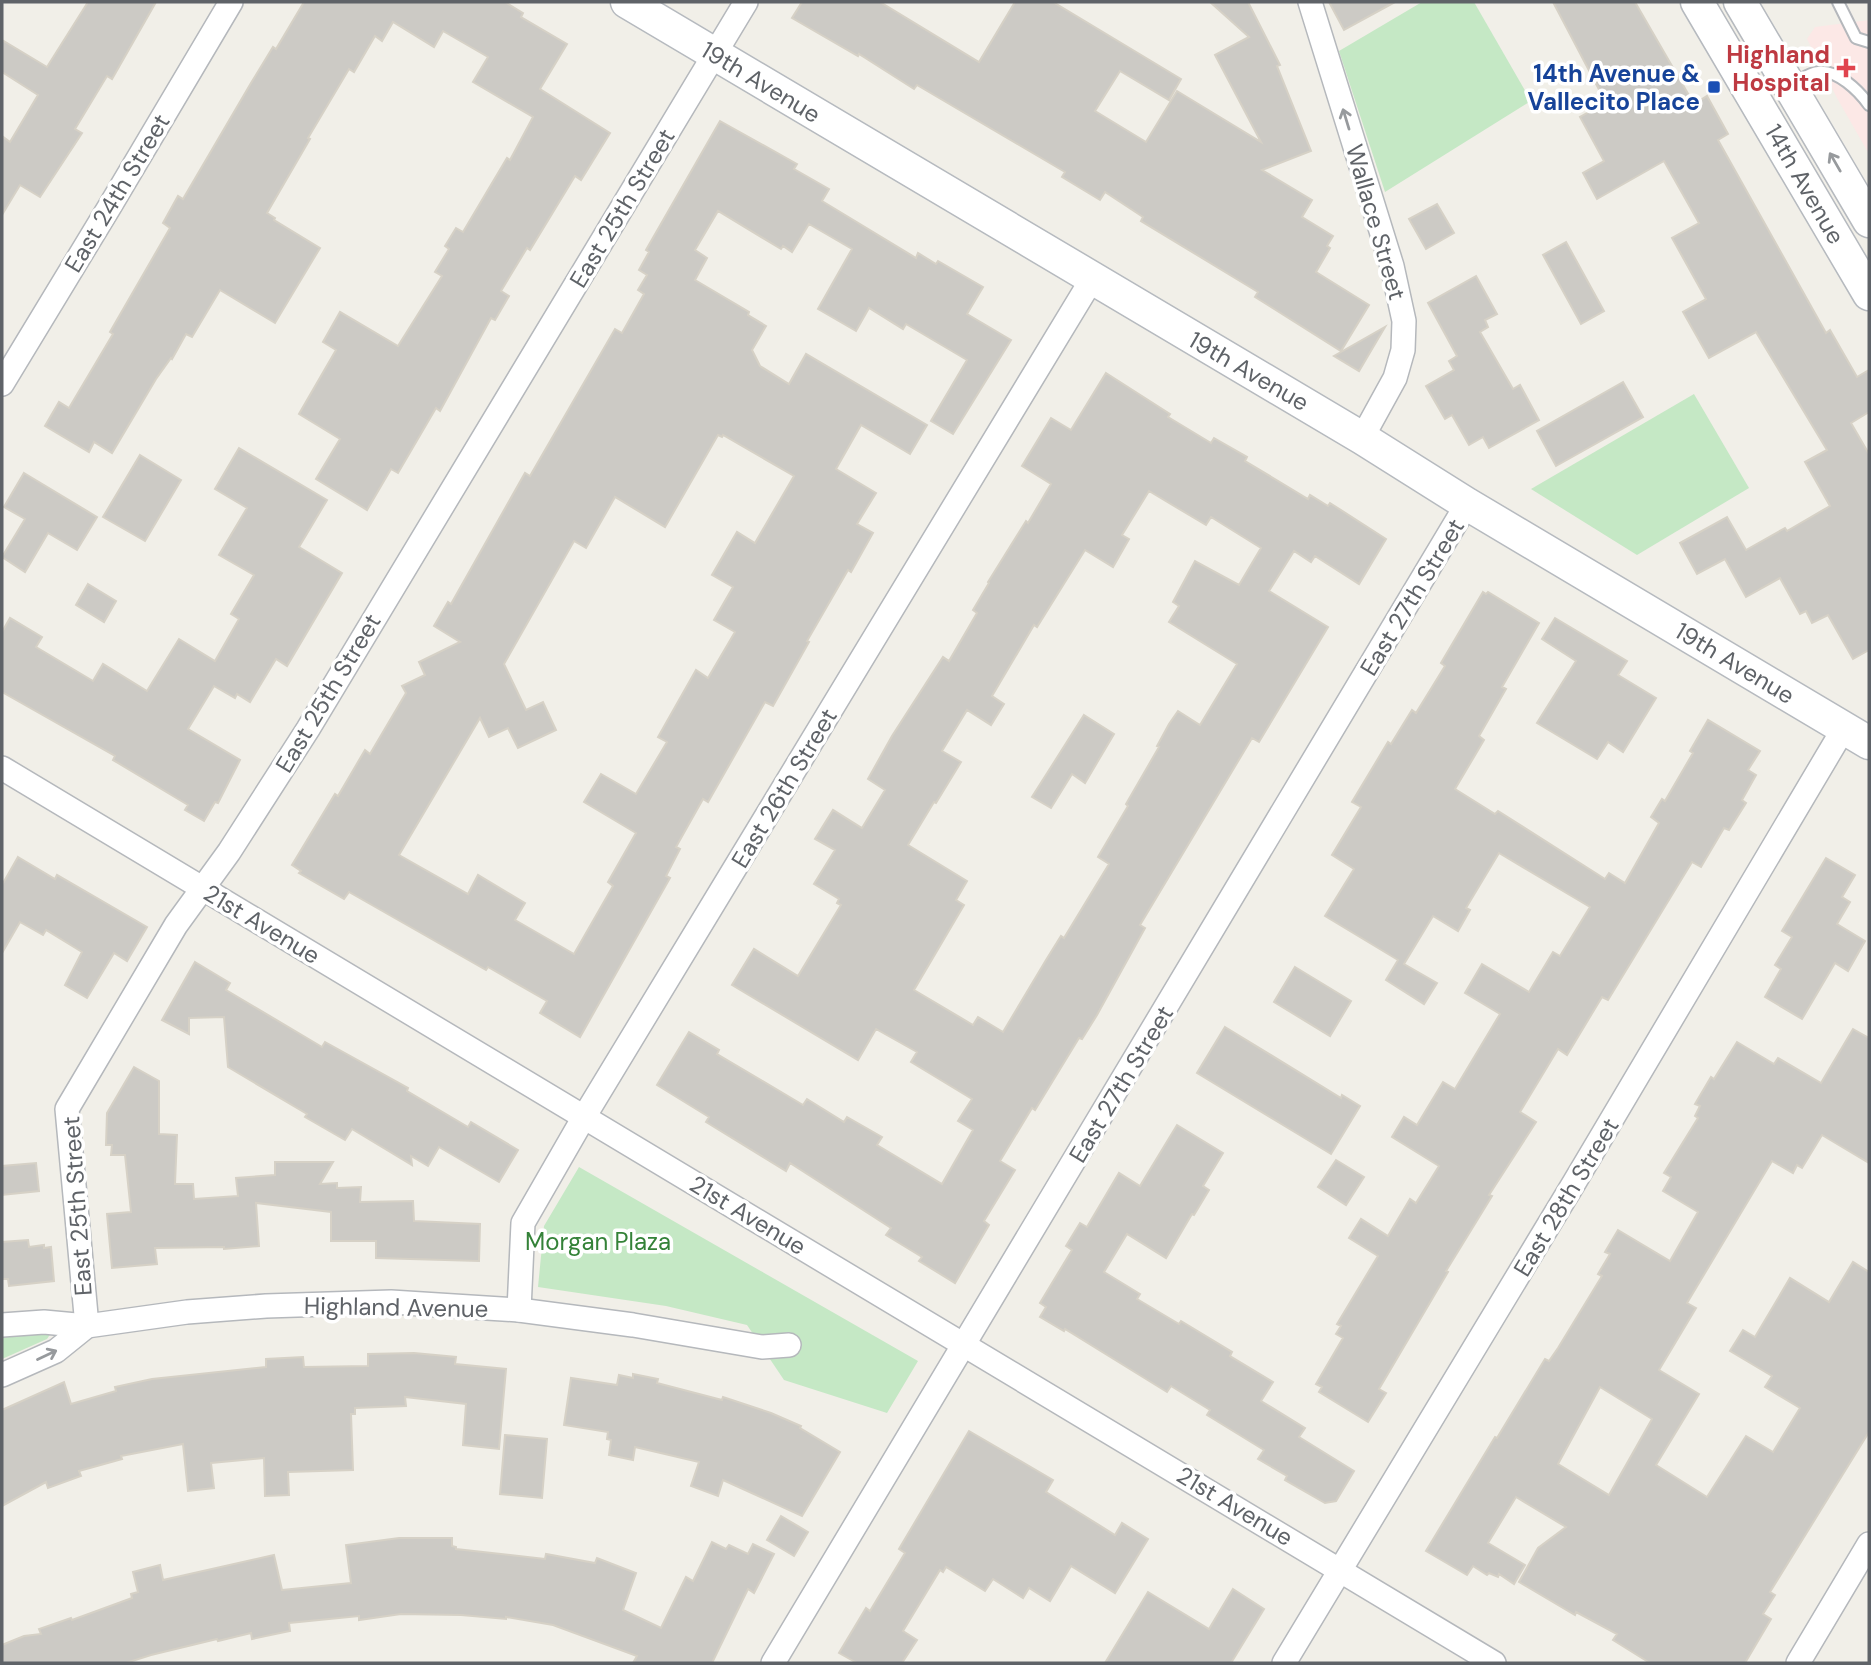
<svg xmlns="http://www.w3.org/2000/svg" width="1871" height="1665" font-family="'DM Sans',sans-serif">
<style>
.medical{fill:#fce8e6}
.green{fill:#c5e8c5}
.building{fill:#cccac5;stroke:#d6d1c6;stroke-width:2;fill-rule:evenodd}
.lines{fill:none;stroke-linecap:round;stroke-linejoin:round}
.lane-casing{stroke:#b5b8bc;stroke-width:14}
.street-casing{stroke:#b5b8bc;stroke-width:26}
.secondary-casing{stroke:#b6babf;stroke-width:35}
.lane{stroke:#fff;stroke-width:10}
.street{stroke:#fff;stroke-width:23}
.secondary{stroke:#fff;stroke-width:32}
.oneway{stroke:#979a9d}
.health-dot{fill:#e0444e;stroke:#fff;stroke-width:2.5}
.transit-dot{fill:#1a4fb4;stroke:#fff;stroke-width:2.5}
.labels{text-anchor:middle;dominant-baseline:central;stroke-width:7;stroke-linejoin:round;paint-order:stroke}
.health-label{font-size:24px;font-weight:bold;fill:#be3a42;stroke:#fff;text-anchor:end}
.transit-label{font-size:24px;font-weight:bold;fill:#164399;stroke:#fff;text-anchor:end}
.street-label{font-size:24px;fill:#5f6368;stroke:#fff}
.park-label{font-size:24px;fill:#348238;stroke:#fff}
</style>
<rect width="100%" height="100%" fill="#f1efe8"/>
<!-- medical -->
<polygon class="medical" points="1869,20 1869,154 1837,98 1807,39 1815,27"/>
<!-- green -->
<g class="green">
<polygon points="1422,2 1474,2 1531,101 1385,192 1339,51"/>
<polygon points="1694,394 1749,488 1637,555 1531,489"/>
<polygon points="579,1167 918,1361 887,1413 784,1380 747,1325 666,1306 538,1287 544,1226"/>
<polygon points="44,1331 51,1333 47,1339 2,1359 2,1335"/>
</g>
<!-- building -->
<g class="building">
<polygon points="88,2 156,2 112,79 107,76 75,129 82,133 40,197 20,185 2,215 2,136 10,142 38,95 2,72 2,40 47,67"/>
<polygon points="304,2 505,2 523,13 521,17 567,44 540,89 610,133 581,180 575,176 530,250 527,248 501,291 509,296 495,320 491,318 440,411 436,408 398,473 391,469 367,510 316,479 340,439 299,414 336,350 323,342 340,312 398,346 442,276 435,272 449,249 445,246 456,228 463,232 507,158 510,160 533,117 473,82 488,57 443,31 434,47 393,22 382,41 375,36 354,72 349,69 308,138 310,139 267,213 275,218 274,220 320,248 275,323 220,290 192,337 186,334 172,359 171,358 156,379 112,453 94,442 89,452 45,426 59,402 69,408 113,334 110,332 170,228 163,223 178,196 183,199 251,83 273,47 276,49"/>
<polygon points="802,2 880,2 979,62 1015,2 1053,2 1181,79 1169,100 1120,71 1095,111 1146,142 1177,91 1261,142 1215,55 1249,37 1210,2 1248,2 1280,65 1277,66 1311,151 1262,170 1312,200 1302,217 1333,236 1327,246 1330,248 1316,272 1369,305 1341,351 1255,297 1258,292 1141,221 1143,217 1105,192 1100,200 1062,177 1065,172 917,85 914,89 859,54 858,56 792,18"/>
<polygon points="1329,2 1395,2 1344,30"/>
<polygon points="1553,2 1635,2 1694,104 1707,96 1728,134 1718,140 1826,333 1830,330 1857,377 1869,370 1869,412 1851,423 1869,454 1869,650 1853,659 1828,615 1812,623 1806,611 1800,614 1780,578 1746,597 1725,559 1697,574 1680,543 1727,517 1746,550 1785,528 1787,531 1830,506 1805,462 1827,450 1756,332 1709,358 1683,312 1706,299 1672,238 1699,223 1664,161 1597,199 1583,173 1604,161 1580,117 1596,108 1594,105 1604,99"/>
<path d="M720 121 797 164 794 169 829 189 822 201 916 258 918 253 936 264 938 261 983 287 967 314 1011 340 953 434 931 421 967 360 906 324 903 329 869 308 856 331 818 309 852 249 809 224 792 252 783 246 781 249 718 211 695 250 707 258 695 280 749 312 748 315 766 326 752 350 760 366 789 384 806 354 927 425 910 454 861 425 836 469 876 493 857 524 873 533 851 572 848 570 807 641 809 642 773 706 765 702 708 802 703 799 676 847 680 849 666 876 670 878 580 1037 540 1013 547 1001 488 967 486 970 349 892 344 899 299 873 301 871 292 865 335 794 338 796 365 750 370 754 406 693 402 686 425 675 419 662 460 642 434 626 448 602 451 604 525 473 530 476 615 329 622 333 644 294 638 290 647 275 639 270 649 252 646 250ZM718 435 722 437 723 435 794 476 755 543 737 532 712 575 733 587 714 620 735 632 708 678 696 670 658 737 667 742 636 794 601 774 584 802 636 833 608 882 613 886 574 954 515 920 525 903 478 875 468 894 399 855 480 718 489 737 508 728 518 748 556 730 543 702 526 710 504 664 574 541 586 548 615 497 665 527Z"/>
<polygon points="1437,204 1454,233 1426,249 1409,219"/>
<polygon points="1566,242 1604,311 1581,324 1543,255"/>
<polygon points="1476,276 1497,314 1485,320 1488,327 1480,332 1513,389 1520,385 1539,420 1489,448 1483,437 1469,445 1452,415 1445,419 1426,386 1454,370 1449,361 1457,356 1428,303"/>
<polygon points="1385,327 1359,371 1334,356"/>
<path d="M1106 373 1170 414 1168 417 1211 443 1214 438 1247 457 1245 461 1308 499 1310 495 1328 506 1330 503 1386 539 1359 584 1315 556 1311 562 1294 551 1269 591 1328 627 1259 742 1252 738 1140 925 1145 928 1097 1015 1082 1039 1079 1038 1035 1110 1032 1108 1000 1161 1015 1170 984 1221 989 1225 955 1283 919 1261 922 1257 886 1235 891 1228 790 1163 786 1171 706 1122 709 1117 657 1085 689 1032 719 1050 717 1054 803 1105 807 1099 844 1122 847 1117 882 1137 877 1145 942 1184 973 1130 958 1121 972 1099 911 1062 917 1052 876 1029 858 1060 732 985 754 949 798 976 841 905 837 903 839 899 814 884 835 850 815 839 833 810 862 828 885 790 868 779 892 736 943 657 949 661 977 613 973 610 989 583 988 582 1026 521 1028 523 1051 484 1022 466 1051 418 1071 430ZM1149 491 1206 525 1211 517 1261 548 1239 585 1195 561 1173 602 1179 606 1169 622 1237 664 1200 725 1178 711 1169 724 1157 746 1159 747 1126 804 1128 806 1098 857 1109 864 1064 938 1061 936 1046 960 1003 1032 978 1017 973 1025 914 990 964 905 956 900 967 881 908 845 934 802 936 803 961 762 942 751 967 710 991 725 1004 704 992 696 1034 625 1037 627 1085 550 1113 567 1129 539 1122 535Z"/>
<polygon points="1623,382 1643,417 1556,466 1537,431"/>
<polygon points="239,448 327,500 299,547 342,573 287,666 276,659 250,702 237,694 235,698 214,686 188,729 240,760 218,803 215,802 204,821 185,810 188,805 113,760 115,756 2,692 2,632 10,618 42,637 36,647 93,681 103,664 147,691 179,639 215,661 239,619 231,614 254,575 219,555 247,508 215,489"/>
<polygon points="140,455 181,480 145,541 103,517"/>
<polygon points="24,473 97,517 77,550 48,533 25,572 2,557 25,519 4,507"/>
<polygon points="88,584 116,601 104,622 76,605"/>
<polygon points="1483,592 1486,594 1488,592 1539,623 1502,687 1506,689 1479,736 1484,740 1455,789 1495,814 1498,811 1605,879 1609,873 1625,883 1659,823 1651,817 1662,799 1665,801 1693,753 1690,751 1708,720 1760,751 1748,770 1756,775 1742,800 1746,803 1729,830 1724,828 1701,867 1692,862 1608,1000 1602,997 1567,1055 1558,1049 1520,1112 1536,1122 1489,1195 1492,1196 1446,1271 1448,1272 1379,1389 1386,1393 1368,1422 1319,1392 1322,1387 1316,1384 1343,1338 1336,1334 1341,1326 1337,1324 1378,1256 1349,1238 1361,1219 1388,1236 1410,1199 1416,1203 1439,1166 1392,1137 1404,1117 1417,1125 1443,1082 1455,1089 1500,1014 1465,993 1482,964 1529,992 1553,952 1560,956 1590,907 1499,853 1466,908 1470,910 1458,931 1433,916 1404,964 1437,983 1424,1004 1386,980 1398,960 1325,916 1354,869 1332,855 1361,807 1352,802 1388,742 1391,744 1412,710 1416,713 1445,666 1441,663"/>
<polygon points="1555,618 1627,661 1618,675 1656,698 1623,752 1608,742 1597,759 1537,723 1576,661 1542,639"/>
<polygon points="1084,715 1114,734 1085,783 1072,774 1051,808 1032,797"/>
<polygon points="18,857 55,879 57,875 147,927 127,961 114,953 87,998 65,985 82,952 46,930 43,935 20,922 2,953 2,885"/>
<polygon points="1826,858 1855,875 1842,897 1850,902 1837,924 1865,941 1848,971 1835,963 1802,1019 1765,997 1781,969 1775,965 1792,937 1782,931"/>
<polygon points="195,962 230,983 226,990 322,1047 325,1042 408,1088 407,1091 468,1127 471,1122 518,1150 499,1182 439,1147 428,1166 411,1156 412,1165 352,1129 345,1140 305,1117 307,1114 228,1067 224,1017 189,1018 189,1034 162,1020"/>
<polygon points="1295,967 1351,1001 1330,1036 1274,1002"/>
<polygon points="1225,1027 1341,1098 1342,1095 1360,1106 1331,1154 1197,1073"/>
<path d="M1853 1029 1869 1038V1163L1822 1135 1802 1168 1797 1165 1793 1173 1772 1161 1687 1303 1696 1308 1659 1370 1699 1394 1656 1465 1707 1497 1746 1436 1773 1452 1800 1408 1765 1387 1772 1376 1730 1351 1743 1330 1755 1337 1790 1278 1829 1302 1853 1262 1869 1272V1432L1770 1592 1775 1595 1763 1614 1771 1619 1745 1663H1650L1613 1640 1617 1634 1576 1612 1575 1615 1519 1582 1538 1548 1566 1527 1516 1497 1488 1543 1525 1565 1514 1584 1499 1574 1498 1577 1489 1573 1487 1575 1473 1566 1467 1575 1426 1551 1495 1437 1497 1438 1545 1359 1549 1361 1558 1348 1602 1276 1598 1274 1610 1254 1605 1252 1618 1230 1670 1261 1698 1212 1663 1191 1671 1177 1664 1173 1698 1118 1695 1116 1700 1106 1695 1104 1711 1077 1714 1079 1737 1042 1774 1064 1778 1058 1821 1083ZM1600 1387 1652 1419 1609 1495 1558 1464Z"/>
<polygon points="134,1067 159,1081 159,1134 177,1135 175,1184 193,1184 194,1199 238,1196 236,1178 275,1175 275,1162 333,1162 320,1184 337,1183 337,1188 361,1187 360,1202 413,1201 414,1221 480,1224 479,1261 376,1258 376,1241 331,1241 331,1212 256,1203 259,1246 224,1249 224,1247 155,1248 157,1264 112,1268 107,1214 131,1212 125,1155 111,1155 112,1145 106,1145 107,1113"/>
<polygon points="1177,1125 1223,1153 1203,1186 1209,1190 1194,1215 1192,1214 1166,1258 1127,1234 1104,1272 1140,1294 1137,1299 1179,1324 1181,1321 1232,1352 1230,1356 1273,1382 1261,1401 1305,1428 1299,1437 1354,1471 1336,1501 1325,1503 1285,1480 1287,1476 1258,1459 1264,1450 1207,1415 1210,1410 1171,1386 1167,1392 1065,1329 1064,1331 1040,1317 1046,1307 1040,1303 1072,1250 1066,1246 1080,1223 1087,1227 1119,1173 1140,1186"/>
<polygon points="1336,1160 1364,1177 1346,1205 1318,1187"/>
<polygon points="36,1163 39,1191 2,1195 2,1166"/>
<polygon points="28,1240 29,1247 44,1245 44,1248 51,1247 54,1281 9,1286 8,1279 2,1279 2,1242"/>
<polygon points="414,1353 456,1357 455,1364 506,1369 499,1449 463,1445 466,1404 405,1397 406,1406 355,1408 355,1414 351,1414 353,1470 288,1472 289,1495 265,1496 264,1458 211,1463 214,1488 188,1491 183,1444 121,1456 122,1459 79,1471 81,1476 48,1488 46,1482 2,1506 2,1410 64,1382 71,1404 116,1391 115,1387 152,1379 266,1367 266,1359 303,1357 304,1367 368,1366 368,1354"/>
<polygon points="633,1374 658,1379 657,1383 722,1400 723,1397 771,1413 801,1426 800,1428 840,1452 802,1516 723,1480 718,1496 691,1486 699,1462 635,1447 633,1460 609,1455 611,1440 607,1439 608,1432 564,1425 571,1378 617,1385 619,1375 633,1378"/>
<polygon points="969,1431 1053,1480 1046,1492 1115,1535 1122,1523 1148,1539 1115,1593 1071,1566 1050,1601 1029,1588 1023,1598 993,1579 985,1591 946,1567 943,1572 940,1570 903,1631 917,1640 902,1663 857,1663 839,1653 866,1608 870,1611 905,1553 899,1549"/>
<polygon points="505,1435 547,1439 542,1498 500,1494"/>
<polygon points="781,1516 808,1532 794,1556 767,1540"/>
<polygon points="399,1538 452,1538 452,1546 456,1547 456,1549 545,1559 546,1554 595,1563 597,1558 636,1573 623,1610 661,1628 686,1577 693,1581 712,1542 726,1549 729,1545 748,1554 753,1544 774,1554 754,1593 748,1589 712,1663 633,1663 637,1656 553,1625 506,1617 506,1619 461,1615 401,1614 359,1620 359,1616 289,1623 290,1631 252,1639 251,1633 218,1641 217,1639 151,1655 126,1663 2,1663 2,1645 24,1636 41,1634 39,1629 71,1618 72,1620 132,1598 131,1594 138,1592 133,1572 160,1565 163,1580 274,1555 282,1590 351,1583 346,1545"/>
<polygon points="1233,1589 1264,1609 1231,1663 1105,1663 1148,1592 1209,1629"/>
</g>
<g class="lines">
<defs>
<g id="lane">
<polyline points="1838,2 1856,38 1869,42"/>
<path d="M1792 84C1800 80 1810 73 1818 72 1837 69 1859 91 1869 105"/>
</g>
<g id="street">
<polyline points="1310,2 1392,266 1404,321 1403,350 1395,378 1362,438"/>
<polyline points="2,384 110,206 231,2"/>
<polyline points="2,768 1494,1663"/>
<polyline points="519,1310 523,1223 584,1117 1092,279"/>
<polyline points="2,1325 44,1322 87,1326 187,1312 266,1306 391,1302 519,1310 633,1325 762,1347 789,1345"/>
<polyline points="87,1326 67,1109 176,925 229,852 308,729 746,2"/>
<polyline points="2,1375 56,1351 87,1326"/>
<polyline points="773,1663 1467,504"/>
<polyline points="1284,1663 1574,1183 1844,728"/>
<polyline points="1798,1663 1869,1544"/>
</g>
<g id="secondary">
<polyline points="627,2 1362,438 1467,504 1869,743"/>
<polyline points="1697,2 1869,294"/>
<polyline points="1740,2 1869,221"/>
</g>
</defs>
<!-- lane casing -->
<use href="#lane" class="lane-casing"/>
<!-- street casing -->
<use href="#street" class="street-casing"/>
<!-- secondary casing -->
<use href="#secondary" class="secondary-casing"/>
<!-- lane -->
<use href="#lane" class="lane"/>
<!-- street -->
<use href="#street" class="street"/>
<!-- secondary -->
<use href="#secondary" class="secondary"/>
</g>
<!-- one-way arrows -->
<defs><path id="oneway-shaft" d="M-6 0H5M1.5-3L5.5 0L1.5 3" fill="none" stroke-width="1.6" stroke-linecap="round" stroke-linejoin="round" transform="scale(1.75)"/></defs>
<g class="oneway">
<use href="#oneway-shaft" transform="translate(1346 119) rotate(-107)"/>
<use href="#oneway-shaft" transform="translate(1835 162) rotate(-120)"/>
<use href="#oneway-shaft" transform="translate(47 1355) rotate(-25)"/>
</g>
<!-- markers -->
<path class="health-dot" d="M1842.5 57.5h7v7h7v7h-7v7h-7v-7h-7v-7h7z"/>
<rect class="transit-dot" x="1707" y="80" width="14" height="14" rx="3.5"/>
<g class="labels">
<!-- health labels -->
<g class="health-label">
<text x="1830" y="54">Highland<tspan x="1830" dy="28">Hospital</tspan></text>
</g>
<!-- transit labels -->
<g class="transit-label">
<text x="1700" y="73">14th Avenue &amp;<tspan x="1700" dy="28">Vallecito Place</tspan></text>
</g>
<!-- street labels -->
<g class="street-label">
<text transform="translate(761 82) rotate(31)">19th Avenue</text>
<text transform="translate(1805 184) rotate(60)">14th Avenue</text>
<text transform="translate(117 193) rotate(-59)">East 24th Street</text>
<text transform="translate(622 208) rotate(-59)">East 25th Street</text>
<text transform="translate(1376 222) rotate(74)">Wallace Street</text>
<text transform="translate(1249 371) rotate(30)">19th Avenue</text>
<text transform="translate(1412 597) rotate(-59)">East 27th Street</text>
<text transform="translate(1735 663) rotate(31)">19th Avenue</text>
<text transform="translate(328 693) rotate(-59)">East 25th Street</text>
<text transform="translate(784 788) rotate(-59)">East 26th Street</text>
<text transform="translate(262 924) rotate(31)">21st Avenue</text>
<text transform="translate(1121 1084) rotate(-59)">East 27th Street</text>
<text transform="translate(1566 1197) rotate(-59)">East 28th Street</text>
<text transform="translate(77 1206) rotate(-94)">East 25th Street</text>
<text transform="translate(748 1215) rotate(31)">21st Avenue</text>
<text transform="translate(396 1307) rotate(1)">Highland Avenue</text>
<text transform="translate(1235 1506) rotate(31)">21st Avenue</text>
</g>
<!-- park labels -->
<g class="park-label">
<text x="598" y="1241">Morgan Plaza</text>
</g>
</g>
<!-- border -->
<rect width="1871" height="1665" fill="none" stroke="#5f6368" stroke-width="7"/>
</svg>
